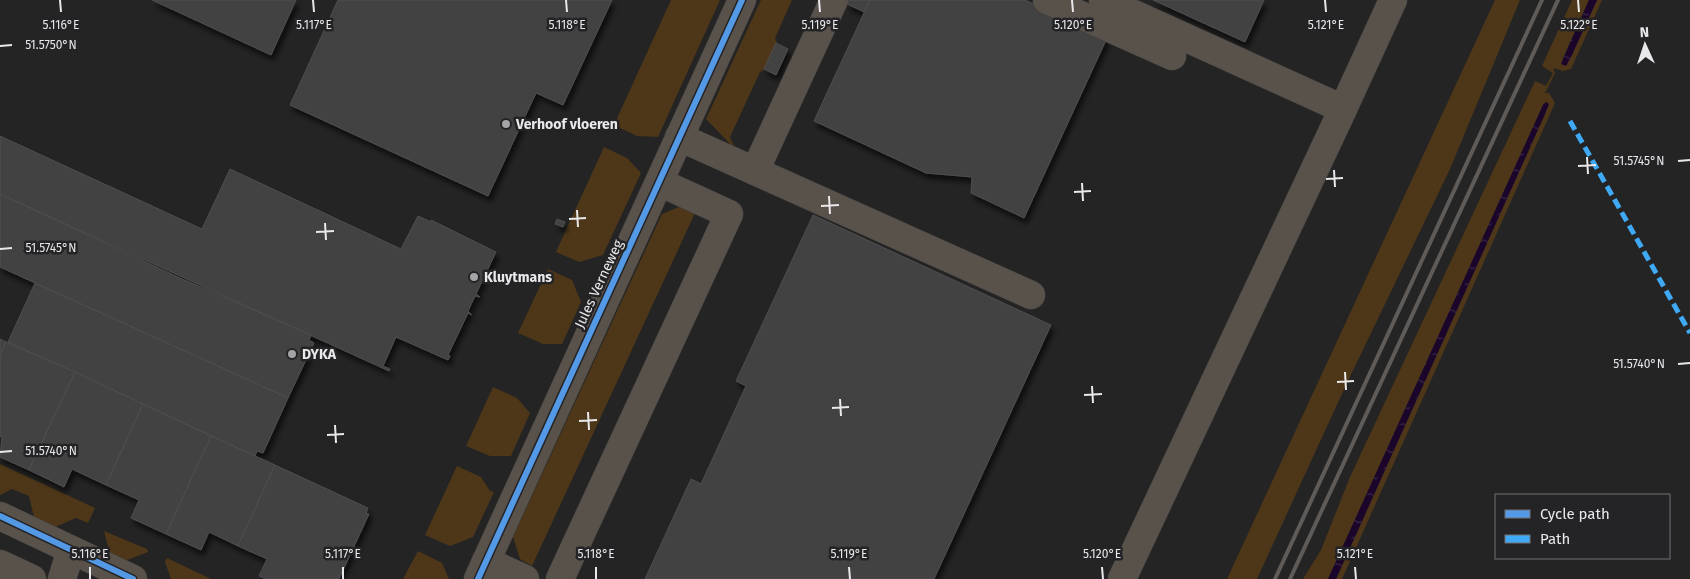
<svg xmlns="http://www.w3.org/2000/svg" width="1690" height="579" font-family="'Fira Sans',sans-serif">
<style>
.green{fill:#4e3718}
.water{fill:url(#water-ripples)}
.building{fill:#424243;stroke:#4f4e4f;filter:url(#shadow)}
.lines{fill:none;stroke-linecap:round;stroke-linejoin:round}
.minor-casing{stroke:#403f40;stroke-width:29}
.minor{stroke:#58524b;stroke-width:28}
.rail{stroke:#5e5b58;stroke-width:4}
.quiet{stroke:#3fa9f5;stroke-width:5;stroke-dasharray:10 5;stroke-linecap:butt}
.cycleway-casing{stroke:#242325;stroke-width:9}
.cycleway{stroke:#5399e6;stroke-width:6}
.ticks{fill:none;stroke:#e9e8ea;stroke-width:2}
.poi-dot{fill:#a4a3a5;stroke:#242325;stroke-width:2}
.labels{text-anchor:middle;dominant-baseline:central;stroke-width:5;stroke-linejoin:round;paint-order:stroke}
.poi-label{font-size:14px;font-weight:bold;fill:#e9e8ea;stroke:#242325;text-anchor:start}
.street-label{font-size:14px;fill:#e9e8ea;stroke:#242325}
.ticks-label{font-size:12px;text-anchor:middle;fill:#e9e8ea;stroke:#242325;stroke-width:5;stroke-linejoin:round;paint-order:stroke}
</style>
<defs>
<pattern id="water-ripples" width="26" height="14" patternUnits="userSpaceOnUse" patternTransform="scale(1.25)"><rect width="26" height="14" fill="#1b052a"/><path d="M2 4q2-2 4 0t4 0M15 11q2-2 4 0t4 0" fill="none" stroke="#3c2949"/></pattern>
<filter id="shadow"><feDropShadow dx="3" dy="5.5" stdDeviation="2.5" flood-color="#0009"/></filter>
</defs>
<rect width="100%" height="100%" fill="#242424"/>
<!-- green -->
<g class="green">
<polygon points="671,0 720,0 658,137 637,136 614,125"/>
<polygon points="761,0 792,0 775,38 777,43 764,70 760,72 730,137 735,149 706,119"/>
<polygon points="1495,0 1520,0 1450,169 1346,385 1257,579 1227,579"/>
<polygon points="1572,0 1589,0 1562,60 1571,57 1597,0 1602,0 1571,69 1563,71 1553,68 1555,73 1545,93 1549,93 1555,103 1342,579 1336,579 1545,114 1546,102 1543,105 1328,579 1303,579 1321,550 1350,477 1535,81 1546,86 1553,73 1542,66"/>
<polygon points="604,147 627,158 641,173 603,255 579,262 556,252"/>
<polygon points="681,206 695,213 532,566 520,559 513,537 662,214"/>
<polygon points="548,269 572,280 581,302 562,344 543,344 518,333"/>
<polygon points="493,387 517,398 530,413 511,456 490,456 466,446"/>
<polygon points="0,464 95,508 88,523 76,518 55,527 34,517 29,496 12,489 0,495"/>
<polygon points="457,466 481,477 490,491 494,492 473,537 450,546 425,535"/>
<polygon points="104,531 147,549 148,552 127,560 110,554"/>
<polygon points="418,551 442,563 449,579 403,579"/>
<polygon points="167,558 209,578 210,579 171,579 165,562"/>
</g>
<!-- water -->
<g class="water">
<polygon points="1589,0 1597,0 1571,57 1566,66 1561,64"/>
<polygon points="1546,102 1549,104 1545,114 1336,579 1328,579 1543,105"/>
</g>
<!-- building -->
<g class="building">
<polygon points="152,0 296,0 271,55"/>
<polygon points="338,0 612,0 563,105 536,93 488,196 290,105"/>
<polygon points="849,0 870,0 864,12 847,4"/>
<polygon points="870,0 1025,0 1107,38 1024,218 971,193 972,177 926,173 814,121"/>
<polygon points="1153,0 1264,0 1245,42"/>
<polygon points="776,43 788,49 776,75 764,69"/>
<polygon points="0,136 202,229 230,169 401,249 418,216 431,222 431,220 496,252 476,294 480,297 475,296 468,311 472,315 468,313 448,355 450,356 448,360 396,337 383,366 390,369 389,371 0,194"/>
<polygon points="0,194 180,278 311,335 309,340 314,343 288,398 0,267"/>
<polygon points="813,215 1051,325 934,579 645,579 691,479 701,484 746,386 736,381"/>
<polygon points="557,219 565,222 563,227 555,224"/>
<polygon points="35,283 288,398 263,453 257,451 255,456 8,342"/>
<polygon points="0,339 6,342 0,355"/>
<polygon points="6,342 75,372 29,470 0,457 2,437 0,436 0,355"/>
<polygon points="75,372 143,404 106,485 72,469 64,487 29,470"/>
<polygon points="143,404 211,436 166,534 131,518 139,500 106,485"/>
<polygon points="211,436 275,465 238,546 209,532 201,550 166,534"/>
<polygon points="275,465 368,508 366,513 369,514 339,579 266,579 259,576 267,559 238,546"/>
</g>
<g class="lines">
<defs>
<g id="minor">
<polyline points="1047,0 1172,56"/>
<polyline points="1103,0 1343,109 1393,0"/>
<polyline points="679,137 1031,295"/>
<polyline points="755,171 834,0"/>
<polyline points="0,516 133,579"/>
<polyline points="486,561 525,579"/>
<polyline points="0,564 32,579"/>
<polyline points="62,579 71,550"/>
<polyline points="478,579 742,0"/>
<polyline points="560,579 729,214 659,182"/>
<polyline points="1122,579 1343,109"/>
</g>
</defs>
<!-- minor casing -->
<use href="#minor" class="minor-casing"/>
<!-- minor -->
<use href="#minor" class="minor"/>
<!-- rail -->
<g class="rail">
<polyline points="1275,579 1542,0"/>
<polyline points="1290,579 1558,0"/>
</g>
<!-- quiet -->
<polyline class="quiet" points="1570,121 1690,333"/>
<defs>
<g id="cycleway">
<polyline points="0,516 133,579"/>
<polyline points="478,579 742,0"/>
</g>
</defs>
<!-- cycleway casing -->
<use href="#cycleway" class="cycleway-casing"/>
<!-- cycleway -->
<use href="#cycleway" class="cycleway"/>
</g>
<!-- ticks -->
<path class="ticks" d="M60 0 61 12M313 0 314 12M566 0 567 12M819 0 820 12M1072 0 1073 12M1325 0 1326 12M1578 0 1579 12M0 46 12 45M1587 157 1588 174M1678 161 1690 160M1578 166 1596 165M1334 170 1335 187M1326 179 1343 178M1082 183 1083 201M1074 192 1091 191M829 196 830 214M821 206 839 205M577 210 578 227M569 219 586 218M325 223 326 240M316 232 334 231M0 249 12 248M1678 364 1690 363M1345 372 1346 390M1337 382 1354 381M1092 386 1093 403M1084 395 1102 394M840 399 841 416M832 408 849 407M588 412 589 430M579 421 597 420M335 425 336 443M327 435 344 434M0 452 12 451M90 567V579M343 567V579M596 567V579M849 567 850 579M1102 567 1103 579M1355 567 1356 579"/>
<!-- markers -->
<g class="poi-dot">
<circle cx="506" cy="124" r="5"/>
<circle cx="474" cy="277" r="5"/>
<circle cx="292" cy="354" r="5"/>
</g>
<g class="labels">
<!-- poi labels -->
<g class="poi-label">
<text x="516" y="124">Verhoof vloeren</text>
<text x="484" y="277">Kluytmans</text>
<text x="302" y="354">DYKA</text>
</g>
<!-- street labels -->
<g class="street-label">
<text transform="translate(599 284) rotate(-65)">Jules Verneweg</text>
</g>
</g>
<g class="ticks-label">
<text x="61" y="29">5.116°E</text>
<text x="314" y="29">5.117°E</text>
<text x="567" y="29">5.118°E</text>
<text x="820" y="29">5.119°E</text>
<text x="1073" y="29">5.120°E</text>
<text x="1326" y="29">5.121°E</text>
<text x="1579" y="29">5.122°E</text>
<text x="51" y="49">51.5750°N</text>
<text x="1639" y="165">51.5745°N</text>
<text x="51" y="252">51.5745°N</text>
<text x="1639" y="368">51.5740°N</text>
<text x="51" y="455">51.5740°N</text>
<text x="90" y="558">5.116°E</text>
<text x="343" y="558">5.117°E</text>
<text x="596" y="558">5.118°E</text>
<text x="849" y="558">5.119°E</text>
<text x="1102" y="558">5.120°E</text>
<text x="1355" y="558">5.121°E</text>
</g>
<!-- legend -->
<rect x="1495" y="494" width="175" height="65" fill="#242325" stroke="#737274"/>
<rect x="1505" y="510" width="25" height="8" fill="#5399e6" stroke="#737274"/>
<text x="1540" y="519" font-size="15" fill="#e9e8ea">Cycle path</text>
<rect x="1505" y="535" width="25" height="8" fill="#3fa9f5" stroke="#737274"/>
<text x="1540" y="544" font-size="15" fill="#e9e8ea">Path</text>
<!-- north arrow -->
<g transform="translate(1645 45) rotate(357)" stroke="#242325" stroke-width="4" paint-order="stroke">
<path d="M0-4L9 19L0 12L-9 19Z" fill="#e9e8ea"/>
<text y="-8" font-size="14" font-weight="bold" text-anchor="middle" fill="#e9e8ea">N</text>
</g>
</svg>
